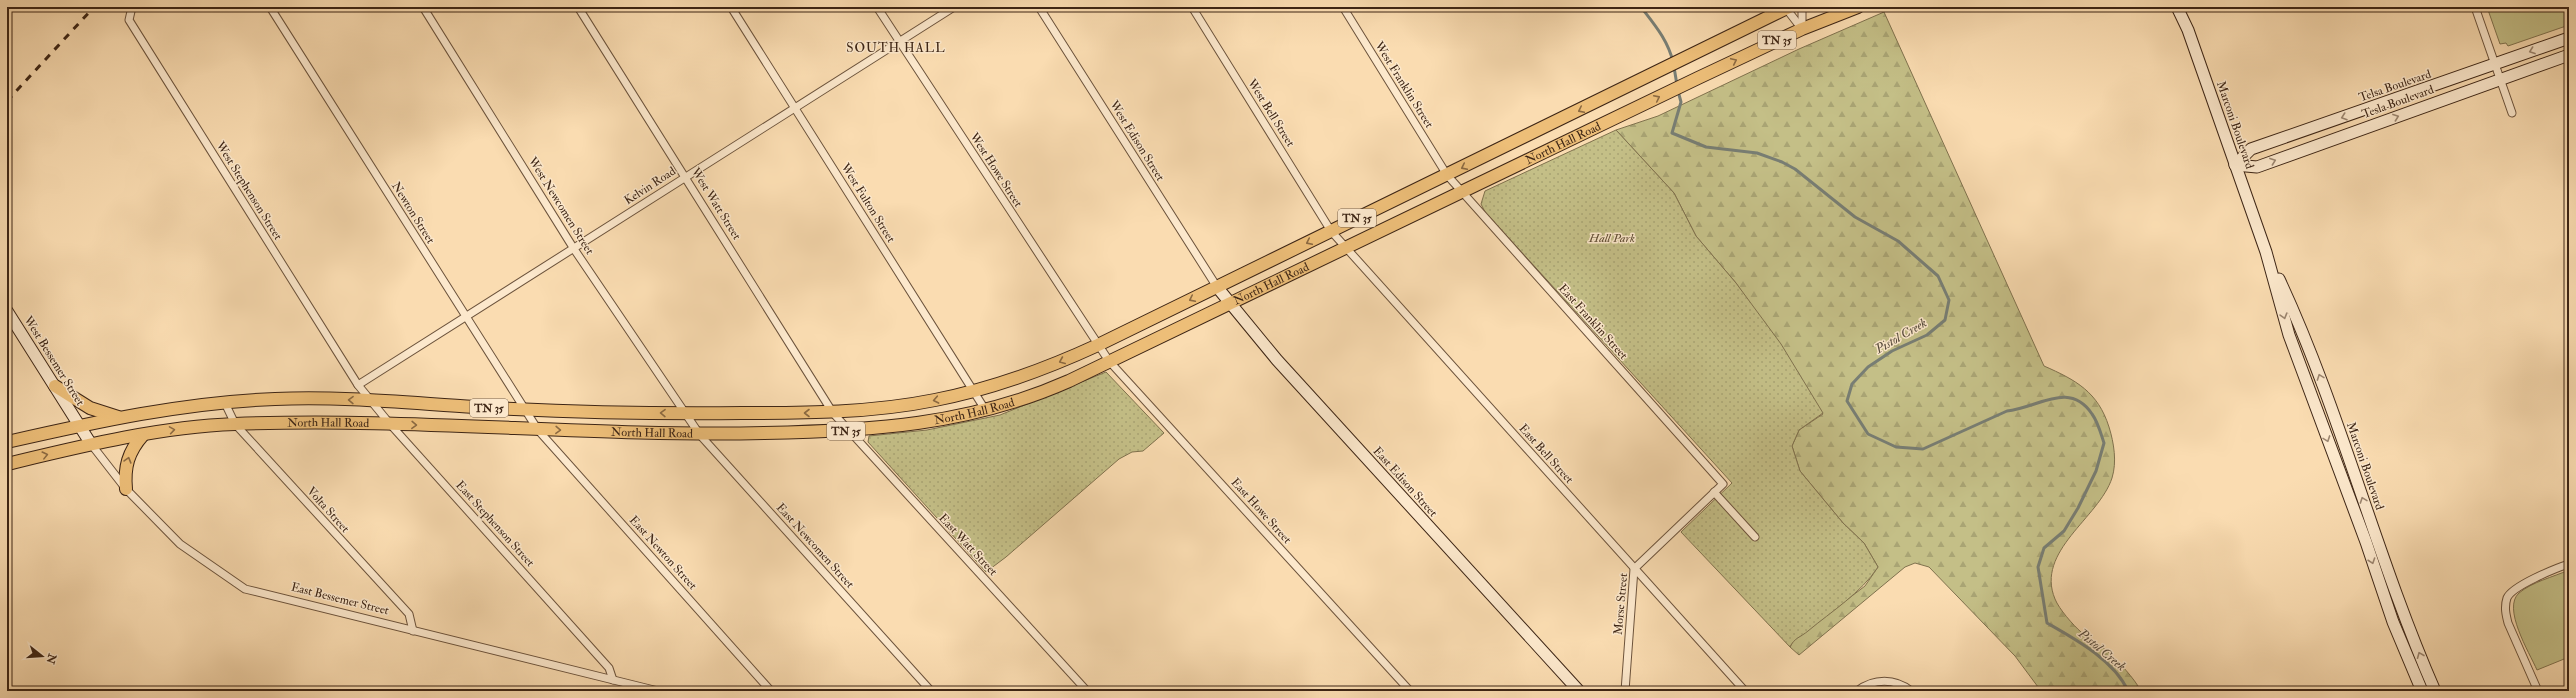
<svg xmlns="http://www.w3.org/2000/svg" width="2576" height="698" font-family="'IM FELL Double Pica',serif">
<style>
.green{fill:#c4bf87;stroke:#80724e}
.forest{fill:url(#forest-firs);stroke:#80724e}
.park{fill:url(#park-dots);stroke:#80724e}
.lines{fill:none;stroke-linecap:round;stroke-linejoin:round}
.stream{stroke:#787e74;stroke-width:3}
.street-casing{stroke:#6c533c;stroke-width:9}
.secondary-casing{stroke:#3d2515;stroke-width:13}
.primary-casing{stroke:#3d2515;stroke-width:14}
.street{stroke:#fce8cc;stroke-width:7}
.secondary{stroke:#fce8cc;stroke-width:11}
.primary{stroke:#edbe78;stroke-width:12}
.rail{stroke:#3d2515;stroke-width:3;stroke-dasharray:7 7;stroke-linecap:butt}
.oneway{stroke:#9c8670}
.oneway2{stroke:#8c6a42}
.labels{text-anchor:middle;dominant-baseline:central;stroke-width:3;stroke-linejoin:round;paint-order:stroke}
.shield{fill:#fce8cc;stroke:#76604c;stroke-width:1}
.shield-label{font-size:11px;font-weight:bold;fill:#3d2515}
.street-label{font-size:12px;fill:#3d2515;stroke:#fce8cc}
.park-label{font-size:12px;font-style:italic;fill:#5f4c32;stroke:#fce8cc}
.neighbourhood-label{font-size:13px;letter-spacing:1px;fill:#3d2515;stroke:#fce8cc}
.water-label{font-size:13px;font-style:italic;fill:#564a3c;stroke:#fce8cc}
</style>
<defs>
<pattern id="forest-firs" width="22" height="20" patternUnits="userSpaceOnUse"><rect width="22" height="20" fill="#c4bf87"/><path d="M5 1l3.5 6h-7zM16 11l3.5 6h-7z" fill="#a9a474"/></pattern>
<pattern id="park-dots" width="8" height="8" patternUnits="userSpaceOnUse"><rect width="8" height="8" fill="#c4bf87"/><path d="M2 2h.1M6 6h.1" fill="none" stroke="#a9a474" stroke-width="1.8" stroke-linecap="round"/></pattern>
</defs>
<rect width="100%" height="100%" fill="#fadcb1"/>
<filter id="stains"><feTurbulence type="fractalNoise" baseFrequency=".005" numOctaves="4"/><feColorMatrix values="0 0 0 0 .2 0 0 0 0 .09 0 0 0 0 .02 0 0 0 .5 -.17"/></filter>
<radialGradient id="worn" r=".72"><stop offset=".6" stop-color="#630" stop-opacity="0"/><stop offset="1" stop-color="#630" stop-opacity=".3"/></radialGradient>
<!-- green -->
<g class="green">
<polygon points="2487,7 2569,7 2569,25 2508,46 2506,43 2500,44"/>
<path d="M2569 570V657L2537 670C2529 652 2502 608 2519 593 2532 582 2553 577 2569 570Z"/>
</g>
<!-- forest -->
<path class="forest" d="M1884 12 2044 366C2076 380 2098 392 2109 427 2114 443 2117 462 2112 478 2099 518 2035 551 2055 599 2059 609 2073 625 2081 632 2089 640 2100 644 2108 652 2119 662 2134 678 2141 691H2041L2015 656 1929 567 1915 563 1905 567 1799 655 1790 647 1793 641 1865 586 1878 567 1864 543 1843 523 1800 471 1792 446 1799 430 1823 414 1736 283 1696 236 1674 193 1616 130 1658 116 1799 49Z"/>
<!-- park -->
<g class="park">
<path d="M1616 130 1674 193 1696 236 1736 283 1781 344 1823 413 1799 430 1792 446 1800 471 1843 523 1864 543 1878 567C1861 593 1832 611 1808 631 1801 637 1794 638 1790 647L1681 532 1732 483 1485 212 1481 204 1485 191Z"/>
<polygon points="1106,372 1164,433 1143,451 1132,452 1119,459 1006,557 986,572 868,442 869,436 927,430 1000,415"/>
</g>
<g class="lines">
<!-- stream -->
<g class="stream">
<path d="M1641 7C1654 24 1668 40 1673 62"/>
<polyline points="1674,67 1677,85"/>
<path d="M1678 91 1681 102 1672 133 1706 147 1757 153 1782 162 1795 169 1855 217 1898 241 1938 276 1949 300 1945 320 1927 335 1892 351 1868 367 1852 384 1847 401 1868 434 1896 447 1923 449 2007 411C2038 408 2069 380 2092 414 2098 422 2101 434 2104 443L2096 471 2078 508 2064 531 2044 548 2038 567 2047 623C2075 639 2114 660 2128 691"/>
</g>
<defs>
<g id="street">
<polyline points="132,7 129,20 358,385 390,424 609,668 613,680"/>
<polyline points="270,7 538,430 771,691"/>
<polyline points="423,7 574,249 700,435 931,691"/>
<polyline points="578,7 833,413 1087,691"/>
<polyline points="731,7 986,411"/>
<polyline points="877,7 1109,361 1410,691"/>
<polyline points="1039,7 1217,287"/>
<polyline points="1192,7 1331,231 1745,691"/>
<polyline points="1343,7 1447,175 1723,484 1634,569 1625,691"/>
<polyline points="1785,7 1802,29"/>
<polyline points="2475,7 2512,113"/>
<polyline points="1802,29 1802,7"/>
<polyline points="358,385 954,7"/>
<polyline points="225,403 235,424 409,614 413,631"/>
<polyline points="91,444 126,489 180,544 245,589 658,691"/>
<polyline points="1714,492 1755,537"/>
<path d="M1857 691C1874 678 1895 678 1911 691"/>
<path d="M2538 691 2508 623C2506 615 2504 607 2507 598 2512 586 2556 568 2569 564"/>
</g>
<g id="secondary">
<polyline points="2177,7 2188,30 2266,252 2289,335 2366,542 2393,622 2422,691"/>
<polyline points="2235,165 2251,149 2569,38"/>
<polyline points="2235,165 2257,167 2569,55"/>
<path d="M2279 279C2341 412 2376 557 2435 691"/>
<polyline points="1217,287 1277,360 1579,691"/>
<polyline points="7,311 91,444"/>
</g>
<g id="primary">
<polyline points="55,386 90,408 118,417"/>
<path d="M7 442C95 422 185 402 275 399 342 396 409 403 475 407 564 412 653 414 742 413 807 413 871 413 935 400 992 389 1046 369 1098 345L1789 7"/>
<path id="s1" d="M7 464C82 446 158 427 235 424 411 417 587 437 764 433 870 431 970 425 1069 381L1698 78 1802 29 1858 7"/>
<path d="M126 489C124 467 128 452 143 435"/>
</g>
</defs>
<!-- street casing -->
<use href="#street" class="street-casing"/>
<!-- secondary casing -->
<use href="#secondary" class="secondary-casing"/>
<!-- primary casing -->
<use href="#primary" class="primary-casing"/>
<!-- street -->
<use href="#street" class="street"/>
<!-- secondary -->
<use href="#secondary" class="secondary"/>
<!-- primary -->
<use href="#primary" class="primary"/>
<!-- rail -->
<polyline class="rail" points="7,101 94,7"/>
</g>
<!-- one-way arrows -->
<defs><path id="oneway-chevron" d="M-2-3.5L2.5 0L-2 3.5" fill="none" stroke-width="1.6" stroke-linecap="round" stroke-linejoin="round"/></defs>
<g class="oneway">
<use href="#oneway-chevron" transform="translate(2532 51) rotate(160)"/>
<use href="#oneway-chevron" transform="translate(2344 117) rotate(161)"/>
<use href="#oneway-chevron" transform="translate(2396 117) rotate(-20)"/>
<use href="#oneway-chevron" transform="translate(2273 161) rotate(-20)"/>
<use href="#oneway-chevron" transform="translate(2284 316) rotate(74)"/>
<use href="#oneway-chevron" transform="translate(2320 377) rotate(-110)"/>
<use href="#oneway-chevron" transform="translate(2327 439) rotate(70)"/>
<use href="#oneway-chevron" transform="translate(2363 500) rotate(-110)"/>
<use href="#oneway-chevron" transform="translate(2372 561) rotate(71)"/>
<use href="#oneway-chevron" transform="translate(2420 655) rotate(-112)"/>
</g>
<g class="oneway2">
<use href="#oneway-chevron" transform="translate(1734 61) rotate(-25)"/>
<use href="#oneway-chevron" transform="translate(1657 98) rotate(-26)"/>
<use href="#oneway-chevron" transform="translate(1581 110) rotate(154)"/>
<use href="#oneway-chevron" transform="translate(1464 167) rotate(154)"/>
<use href="#oneway-chevron" transform="translate(1309 242) rotate(154)"/>
<use href="#oneway-chevron" transform="translate(1192 299) rotate(154)"/>
<use href="#oneway-chevron" transform="translate(1062 361) rotate(157)"/>
<use href="#oneway-chevron" transform="translate(351 400) rotate(-179)"/>
<use href="#oneway-chevron" transform="translate(936 400) rotate(169)"/>
<use href="#oneway-chevron" transform="translate(663 413) rotate(-179)"/>
<use href="#oneway-chevron" transform="translate(807 413) rotate(180)"/>
<use href="#oneway-chevron" transform="translate(414 425) rotate(2)"/>
<use href="#oneway-chevron" transform="translate(172 430) rotate(-9)"/>
<use href="#oneway-chevron" transform="translate(558 430) rotate(2)"/>
<use href="#oneway-chevron" transform="translate(45 455) rotate(-14)"/>
<use href="#oneway-chevron" transform="translate(128 460) rotate(-74)"/>
</g>
<g class="labels">
<!-- shield labels -->
<g class="shield">
<rect x="1758" y="31" width="38" height="18" rx="3"/>
<rect x="1338" y="209" width="38" height="18" rx="3"/>
<rect x="470" y="399" width="38" height="18" rx="3"/>
<rect x="827" y="422" width="38" height="18" rx="3"/>
</g>
<g class="shield-label">
<text x="1777" y="40">TN 35</text>
<text x="1357" y="218">TN 35</text>
<text x="489" y="408">TN 35</text>
<text x="846" y="431">TN 35</text>
</g>
<!-- street labels -->
<g class="street-label">
<text transform="translate(1404 85) rotate(58)">West Franklin Street</text>
<text transform="translate(2395 86) rotate(-19)">Telsa Boulevard</text>
<text transform="translate(2398 102) rotate(-20)">Tesla Boulevard</text>
<text transform="translate(1271 113) rotate(58)">West Bell Street</text>
<text transform="translate(2235 125) rotate(71)">Marconi Boulevard</text>
<text transform="translate(1137 141) rotate(58)">West Edison Street</text>
<text stroke="none"><textPath href="#s1" startOffset="1621">North Hall Road</textPath></text>
<text transform="translate(996 170) rotate(57)">West Howe Street</text>
<text transform="translate(650 186) rotate(-33)">Kelvin Road</text>
<text transform="translate(249 191) rotate(58)">West Stephenson Street</text>
<text transform="translate(868 203) rotate(58)">West Fulton Street</text>
<text transform="translate(716 204) rotate(58)">West Watt Street</text>
<text transform="translate(561 206) rotate(58)">West Newcomen Street</text>
<text transform="translate(413 213) rotate(58)">Newton Street</text>
<text stroke="none"><textPath href="#s1" startOffset="1297">North Hall Road</textPath></text>
<text transform="translate(1593 322) rotate(48)">East Franklin Street</text>
<text transform="translate(54 361) rotate(58)">West Bessemer Street</text>
<text stroke="none"><textPath href="#s1" startOffset="973">North Hall Road</textPath></text>
<text stroke="none"><textPath href="#s1" startOffset="325">North Hall Road</textPath></text>
<text stroke="none"><textPath href="#s1" startOffset="649">North Hall Road</textPath></text>
<text transform="translate(1546 454) rotate(48)">East Bell Street</text>
<text transform="translate(2365 466) rotate(71)">Marconi Boulevard</text>
<text transform="translate(1405 482) rotate(48)">East Edison Street</text>
<text transform="translate(328 510) rotate(48)">Volta Street</text>
<text transform="translate(1261 511) rotate(48)">East Howe Street</text>
<text transform="translate(495 524) rotate(48)">East Stephenson Street</text>
<text transform="translate(968 545) rotate(47)">East Watt Street</text>
<text transform="translate(815 546) rotate(48)">East Newcomen Street</text>
<text transform="translate(663 553) rotate(48)">East Newton Street</text>
<text transform="translate(340 599) rotate(14)">East Bessemer Street</text>
<text transform="translate(1621 604) rotate(-85)">Morse Street</text>
</g>
<!-- park labels -->
<g class="park-label">
<text x="1612" y="238">Hall Park</text>
</g>
<!-- neighbourhood labels -->
<g class="neighbourhood-label">
<text x="896" y="48">SOUTH HALL</text>
</g>
<!-- water labels -->
<g class="water-label">
<text transform="translate(1901 336) rotate(-30)">Pistol Creek</text>
<text transform="translate(2102 650) rotate(40)">Pistol Creek</text>
</g>
</g>
<!-- margin -->
<rect width="2576" height="698" fill="none" stroke="#fadcb1" stroke-width="24"/>
<rect x="8" y="8" width="2560" height="682" fill="none" stroke="#3d2515" stroke-width="2"/>
<rect x="12" y="12" width="2552" height="674" fill="none" stroke="#3d2515"/>
<!-- north arrow -->
<g transform="translate(42 656) rotate(107)" stroke="#fce8cc" stroke-width="3" paint-order="stroke">
<path d="M0-3L7 15L0 10L-7 15Z" fill="#3d2515"/>
<text y="-6" font-size="11" font-weight="bold" text-anchor="middle" fill="#3d2515">N</text>
</g>
<rect width="100%" height="100%" filter="url(#stains)"/>
<rect width="100%" height="100%" fill="url(#worn)"/>
</svg>
